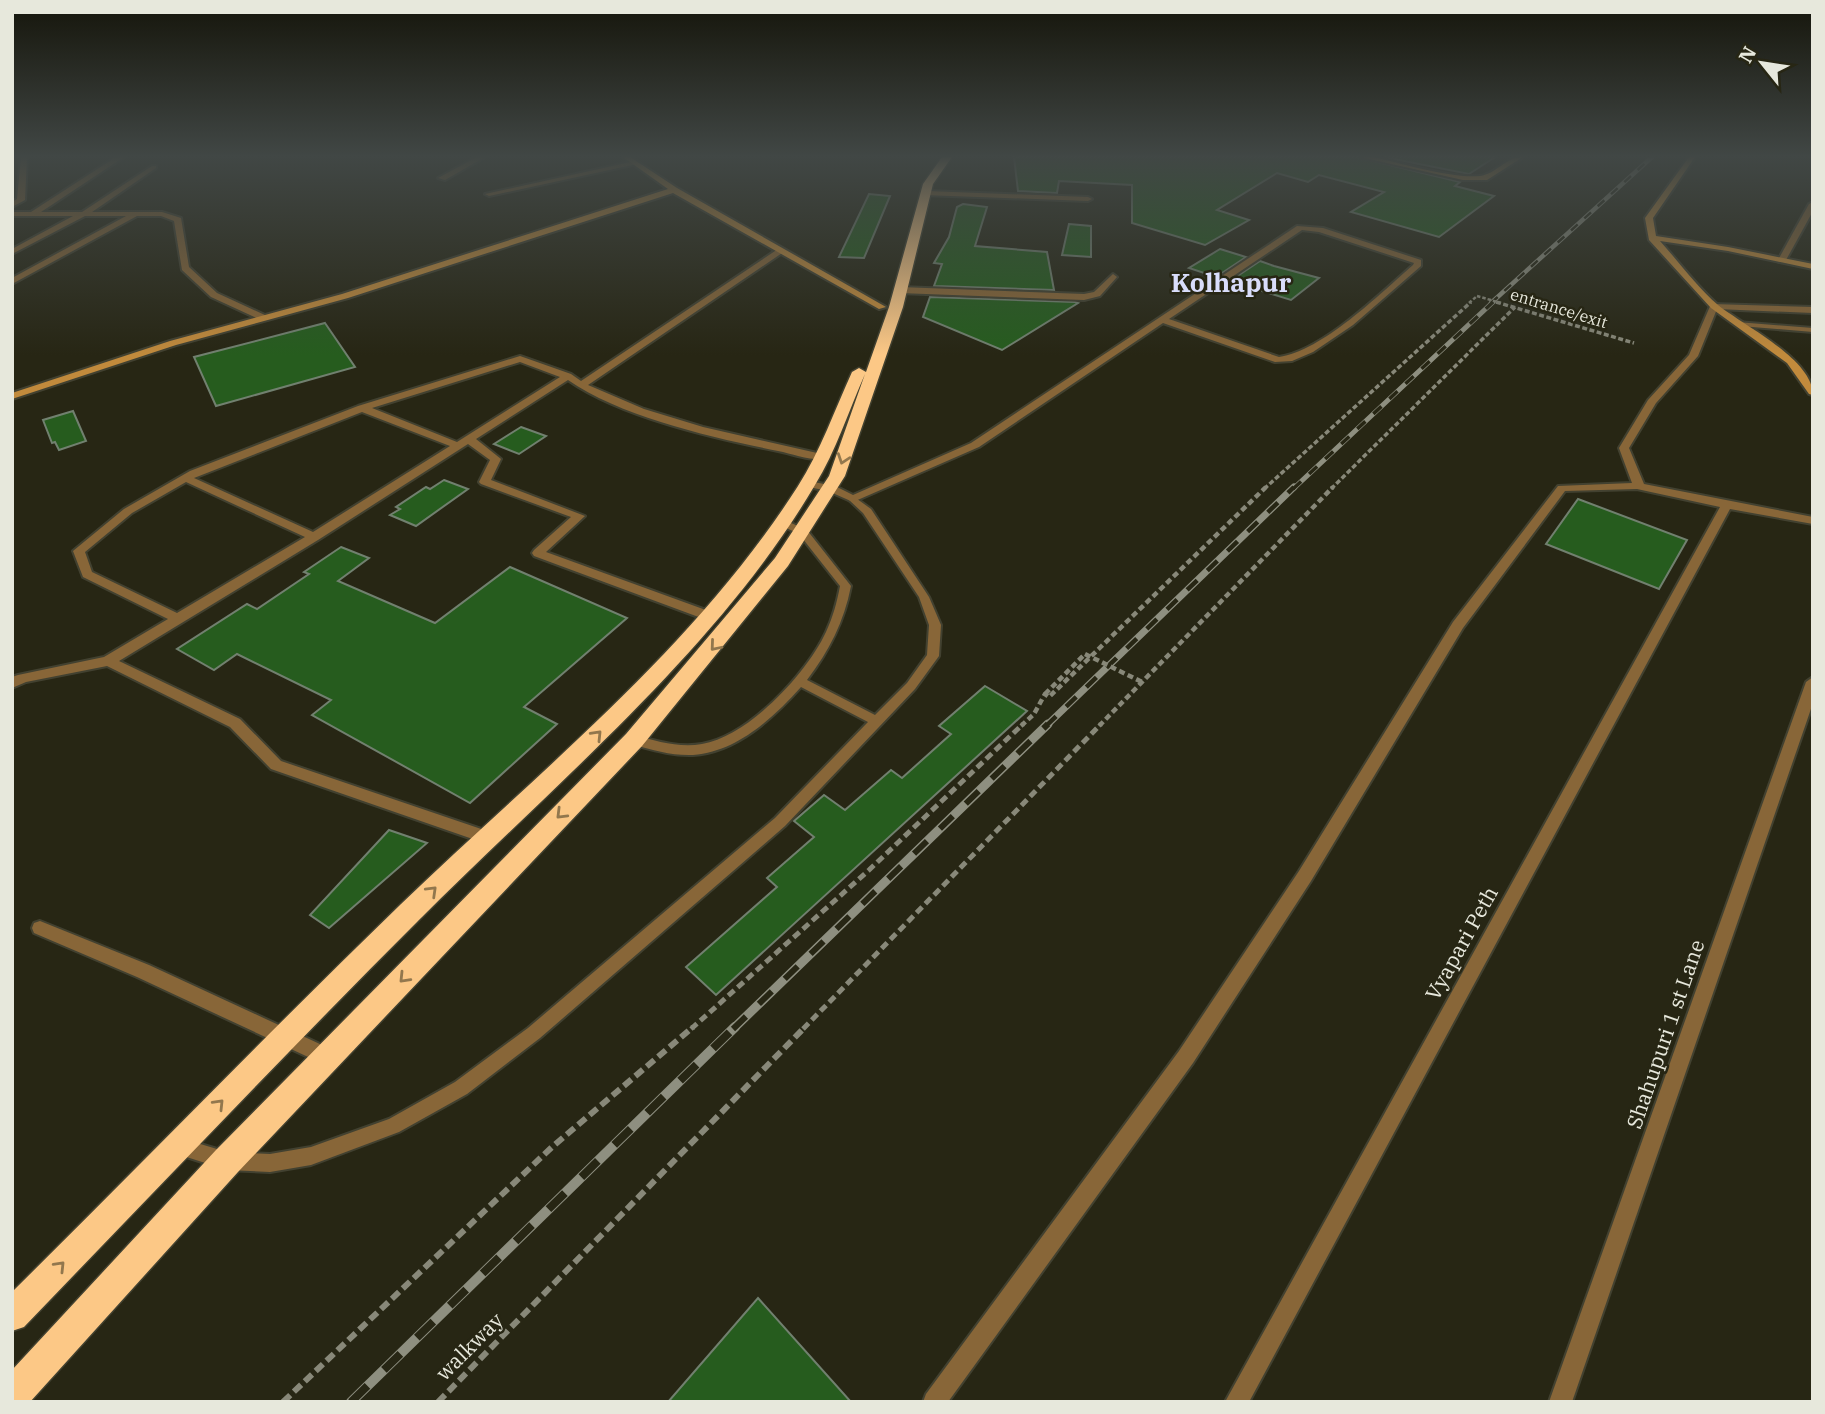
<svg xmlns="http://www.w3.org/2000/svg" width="1825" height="1414" font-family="'IBM Plex Serif',serif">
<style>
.building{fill:#265c1e;stroke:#71806f;stroke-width:2}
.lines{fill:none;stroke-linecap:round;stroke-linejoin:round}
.lane-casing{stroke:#424130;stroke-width:4}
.street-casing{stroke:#424130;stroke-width:4}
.secondary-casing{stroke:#424130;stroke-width:4}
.highway-casing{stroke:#424130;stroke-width:3}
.path-far4{stroke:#888879;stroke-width:2.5;stroke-dasharray:3.5 2;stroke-linecap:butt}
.path-far3{stroke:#888879;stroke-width:3.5;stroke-dasharray:5 2.5;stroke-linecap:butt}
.path-far2{stroke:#888879;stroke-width:4.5;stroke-dasharray:6 3.5;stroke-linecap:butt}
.path-far1{stroke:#888879;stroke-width:5;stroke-dasharray:8 4.5;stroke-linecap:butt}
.path{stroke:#888879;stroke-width:6;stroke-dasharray:10 5;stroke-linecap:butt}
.lane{fill:#886638;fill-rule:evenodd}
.street{fill:#886638;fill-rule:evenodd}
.secondary{fill:#c18a3c;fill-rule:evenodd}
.highway{fill:#fcc886;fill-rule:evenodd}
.rail-far4-casing{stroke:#8e8f80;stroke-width:4.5}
.rail-far3-casing{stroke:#8e8f80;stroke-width:5}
.rail-far2-casing{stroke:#8e8f80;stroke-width:7}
.rail-far1-casing{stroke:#8e8f80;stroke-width:9}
.rail-casing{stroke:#8e8f80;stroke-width:10}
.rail-far4{stroke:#272614;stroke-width:2.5;stroke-dasharray:9;stroke-linecap:butt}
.rail-far3{stroke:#272614;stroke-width:3.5;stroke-dasharray:11;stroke-linecap:butt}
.rail-far2{stroke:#272614;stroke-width:4.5;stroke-dasharray:14;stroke-linecap:butt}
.rail-far1{stroke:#272614;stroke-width:6;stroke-dasharray:18;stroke-linecap:butt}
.rail{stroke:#272614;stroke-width:8;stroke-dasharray:23;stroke-linecap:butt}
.path-bridge-far2{stroke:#888879;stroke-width:2.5;stroke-dasharray:3.5 2;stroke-linecap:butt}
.path-bridge-far1{stroke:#888879;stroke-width:3.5;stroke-dasharray:5 2.5;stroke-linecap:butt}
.path-bridge{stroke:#888879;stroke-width:4.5;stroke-dasharray:6 3.5;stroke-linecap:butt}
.oneway{stroke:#92774d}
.labels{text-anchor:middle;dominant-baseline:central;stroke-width:5;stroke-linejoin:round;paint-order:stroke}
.far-street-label{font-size:16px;fill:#e7e8dc;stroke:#272614}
.near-street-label{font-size:21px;fill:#e7e8dc;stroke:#272614}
.far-town-label{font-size:26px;font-weight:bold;fill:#d9ddfb;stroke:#272614}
</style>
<rect width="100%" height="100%" fill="#272614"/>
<!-- building -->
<g class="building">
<polygon points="1014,157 1357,157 1460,182 1455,186 1494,196 1439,237 1351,212 1384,192 1319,175 1308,182 1277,173 1217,210 1249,220 1205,245 1132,223 1132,185 1059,181 1057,193 1018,191"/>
<polygon points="1384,157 1495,157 1469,174"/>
<polygon points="869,194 890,196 864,258 839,257"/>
<polygon points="963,204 987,207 975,246 1047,252 1054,290 934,286 942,264 934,263 949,237 957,207"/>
<polygon points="1069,224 1091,226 1091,257 1062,255"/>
<polygon points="1220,249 1246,257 1216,277 1189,268"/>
<polygon points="1260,261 1274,266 1319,278 1291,300 1230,281"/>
<polygon points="930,297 1075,302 1078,303 1002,350 923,317"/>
<polygon points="325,323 355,367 216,406 194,357"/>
<polygon points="73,411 86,441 59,450 55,442 52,443 43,420"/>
<polygon points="521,427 546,436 519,454 494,444"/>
<polygon points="444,480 468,489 416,526 390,515 400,509 396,507 426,487 430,489"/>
<polygon points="1578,499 1687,540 1659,589 1546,544"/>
<polygon points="341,547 369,558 338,581 435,623 510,567 627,618 524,707 557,724 470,803 312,715 331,700 237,654 214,670 177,649 247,604 257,609 309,574 304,572"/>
<polygon points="985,686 1027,711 716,995 686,967 777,887 767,878 814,837 794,821 824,795 845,810 891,770 902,778 951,734 939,726"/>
<polygon points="389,830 427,843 329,928 310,915"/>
<polygon points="758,1298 851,1402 668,1402"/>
</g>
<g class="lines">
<defs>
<g id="lane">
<polygon points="1737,322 1813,328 1813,332 1740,326 1737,326"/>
<path d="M853 496 871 509 929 597 941 625 939 656 915 689 785 826 540 1038 467 1094 399 1132 311 1165 270 1172 227 1170 171 1152 168 1146 171 1140 177 1137 227 1152 270 1154 311 1147 389 1119 455 1082 528 1028 775 818 868 722 801 687C773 718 737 752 693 755 673 756 653 750 634 745L630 743 628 740 630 737 634 735C656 741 679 748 702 744 749 736 807 673 826 632 833 617 837 602 840 586L799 534 778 524V520L782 519 807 530 851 586C844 622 829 651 807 680L875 715 907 683 927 655 929 625 919 597 863 513 848 499Z"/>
</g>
<g id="street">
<polygon points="21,157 27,157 25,200 12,207 12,202 17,199"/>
<polygon points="116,157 124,157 41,212 82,212 152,166 156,166 156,168 92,212 162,212 181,218 189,267 217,293 267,316 267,320 261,320 211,297 182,270 174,221 161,216 137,216 12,284 12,278 126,216 85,216 12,254 12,249 73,216 12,216 12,212 31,212"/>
<polygon points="477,157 485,157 445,180 438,178"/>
<polygon points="635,161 637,164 489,196 485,194"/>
<polygon points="927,191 1088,197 1092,199 1088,201 924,195 923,193"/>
<polygon points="1813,202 1813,211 1786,260 1779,262 1778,260 1809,204"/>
<path d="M1297 226 1323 228 1421 260V266L1353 325 1313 352 1292 361 1275 362 1163 323 979 447 853 502 828 491 804 486 802 484 808 481 835 486 853 495 971 443ZM1302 230 1319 232 1414 263 1413 265C1380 294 1322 351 1279 357L1169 319Z"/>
<path d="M778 249 785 251 588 385 644 409 703 427 826 455V459C811 461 793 454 778 451 714 438 621 417 568 380L476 439 501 459 491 480 585 516 546 552 714 613 715 616 714 619H704L534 556 532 553 534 550 571 517 481 484 479 482 490 460 468 444 318 540 119 661 240 719 281 761 493 833 495 838 493 843 487 844 271 769 230 727 107 666 26 682 12 688V677L18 675 104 657 168 619 83 577 73 551 124 509 190 471 358 406 520 356 571 374 581 381ZM520 362 560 377 457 442 372 408ZM362 412 450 446 313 532 194 478ZM186 482 305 537 177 613 92 572 85 552 132 513Z"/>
<polygon points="1113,274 1117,277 1100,296 1084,300 900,293 896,290 900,287 1084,294 1094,292"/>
<polygon points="1711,304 1813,307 1813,313 1717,309 1698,356 1656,403 1629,448 1644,484 1813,517 1813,524 1730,509 1249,1402 1225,1402 1720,507 1637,489 1565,491 1463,628 1311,881 1193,1063 948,1402 923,1402 926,1394 1179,1051 1299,871 1453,622 1558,486 1632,483 1619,448 1648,400 1689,355"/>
<polygon points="1813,677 1813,703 1572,1402 1549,1402 1806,682"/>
<polygon points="40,921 149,965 335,1051 337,1057 335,1063 328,1066 321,1063 137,977 34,933 32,928 34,923"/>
</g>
<g id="secondary">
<polygon points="623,157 630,157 677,188 886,307 879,309 673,193 348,298 176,345 12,399 12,393 170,341 342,294 668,189"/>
<path d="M1360 157H1373C1400 163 1453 179 1480 176 1496 174 1506 157 1523 157L1487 180H1463Z"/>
<path d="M1689 157H1695L1653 218 1656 236 1728 247 1813 264V269L1728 251 1660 241C1679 262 1697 287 1718 305 1744 326 1813 359 1813 395L1809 394 1787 363 1711 308 1649 240 1645 218Z"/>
</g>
<path id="highway" d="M942 157H952L933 184 903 307 845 476 788 566 642 746 238 1172 30 1402H12V1370L216 1150 626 734 775 558 829 476 865 374C849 410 836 451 815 485 718 650 552 786 418 921 285 1054 155 1191 24 1327L12 1331V1292C142 1163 269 1032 400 905 538 772 694 649 798 486 820 452 835 409 852 372L859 368 866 372 889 307 923 184Z"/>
</defs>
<!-- lane casing -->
<use href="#lane" class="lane-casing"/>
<!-- street casing -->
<use href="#street" class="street-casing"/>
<!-- secondary casing -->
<use href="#secondary" class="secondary-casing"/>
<!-- highway casing -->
<use href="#highway" class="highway-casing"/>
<!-- path-far4 -->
<polyline class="path-far4" points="1469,303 1477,296"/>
<!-- path-far3 -->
<g class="path-far3">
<polyline points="1264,489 1471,302"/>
<polyline points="1331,489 1515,307"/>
</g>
<!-- path-far2 -->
<g class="path-far2">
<polyline points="1045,694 1085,654"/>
<polyline points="1021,726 1034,714 1045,694 1049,697 1266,487"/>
<polyline points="1099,726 1333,487"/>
</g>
<!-- path-far1 -->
<g class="path-far1">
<polyline points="691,1029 869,870 1023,724"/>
<polyline points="803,1029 1101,724"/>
</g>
<!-- path -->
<g class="path">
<polyline points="283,1402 552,1147 693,1027"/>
<polyline points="438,1402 805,1027"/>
</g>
<!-- lane -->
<use href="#lane" class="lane"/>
<!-- street -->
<use href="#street" class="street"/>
<!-- secondary -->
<use href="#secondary" class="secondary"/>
<!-- highway -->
<use href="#highway" class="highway"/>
<defs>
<polyline id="rail-far4" points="1491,303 1652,157"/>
<polyline id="rail-far3" points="1293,489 1493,302"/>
<polyline id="rail-far2" points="1046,726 1294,487"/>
<polyline id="rail-far1" points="733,1029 1048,724"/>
<polyline id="rail" points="351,1402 735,1027"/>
</defs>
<!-- rail-far4 casing -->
<use href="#rail-far4" class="rail-far4-casing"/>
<!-- rail-far3 casing -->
<use href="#rail-far3" class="rail-far3-casing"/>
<!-- rail-far2 casing -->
<use href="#rail-far2" class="rail-far2-casing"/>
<!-- rail-far1 casing -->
<use href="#rail-far1" class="rail-far1-casing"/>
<!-- rail casing -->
<use href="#rail" class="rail-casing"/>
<!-- rail-far4 -->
<use href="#rail-far4" class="rail-far4"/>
<!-- rail-far3 -->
<use href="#rail-far3" class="rail-far3"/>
<!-- rail-far2 -->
<use href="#rail-far2" class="rail-far2"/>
<!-- rail-far1 -->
<use href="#rail-far1" class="rail-far1"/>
<!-- rail -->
<use href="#rail" class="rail"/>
<!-- path-bridge-far2 -->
<polyline class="path-bridge-far2" points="1477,296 1501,303"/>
<!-- path-bridge-far1 -->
<polyline class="path-bridge-far1" points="1496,302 1634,343"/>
<!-- path-bridge -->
<polyline class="path-bridge" points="1085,654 1142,682"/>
</g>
<!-- one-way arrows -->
<defs><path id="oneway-chevron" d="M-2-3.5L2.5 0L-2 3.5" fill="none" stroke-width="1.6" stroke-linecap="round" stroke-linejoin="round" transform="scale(1.75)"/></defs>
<g class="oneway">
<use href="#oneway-chevron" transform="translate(843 459) rotate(109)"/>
<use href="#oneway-chevron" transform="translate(715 646) rotate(130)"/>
<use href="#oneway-chevron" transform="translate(597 735) rotate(-46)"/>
<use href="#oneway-chevron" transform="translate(561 814) rotate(135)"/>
<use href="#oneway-chevron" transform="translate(432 891) rotate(-44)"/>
<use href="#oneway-chevron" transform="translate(404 978) rotate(134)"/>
<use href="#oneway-chevron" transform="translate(219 1104) rotate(-46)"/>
<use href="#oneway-chevron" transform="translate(60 1266) rotate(-46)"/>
</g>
<!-- sky -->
<linearGradient id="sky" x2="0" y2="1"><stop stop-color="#15150b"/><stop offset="0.44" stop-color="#414745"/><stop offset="1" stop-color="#414745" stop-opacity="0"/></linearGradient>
<rect width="1825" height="355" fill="url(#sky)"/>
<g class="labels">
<!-- far-street labels -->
<g class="far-street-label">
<text transform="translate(1559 308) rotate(17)">entrance/exit</text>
</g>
<!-- near-street labels -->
<g class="near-street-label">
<text transform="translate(1461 943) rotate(-61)">Vyapari Peth</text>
<text transform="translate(1665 1034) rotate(-71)">Shahupuri 1 st Lane</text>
<text transform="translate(469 1346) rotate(-45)">walkway</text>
</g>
<!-- far-town labels -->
<g class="far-town-label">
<text x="1231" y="282">Kolhapur</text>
</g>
</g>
<!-- border -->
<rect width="1825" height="1414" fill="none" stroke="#e7e8dc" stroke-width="28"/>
<!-- north arrow -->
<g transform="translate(1762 63) rotate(300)" stroke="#272614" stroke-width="5" paint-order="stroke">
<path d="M0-5L12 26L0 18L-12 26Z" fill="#e7e8dc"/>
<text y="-10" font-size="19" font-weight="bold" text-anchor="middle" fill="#e7e8dc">N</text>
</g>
</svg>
